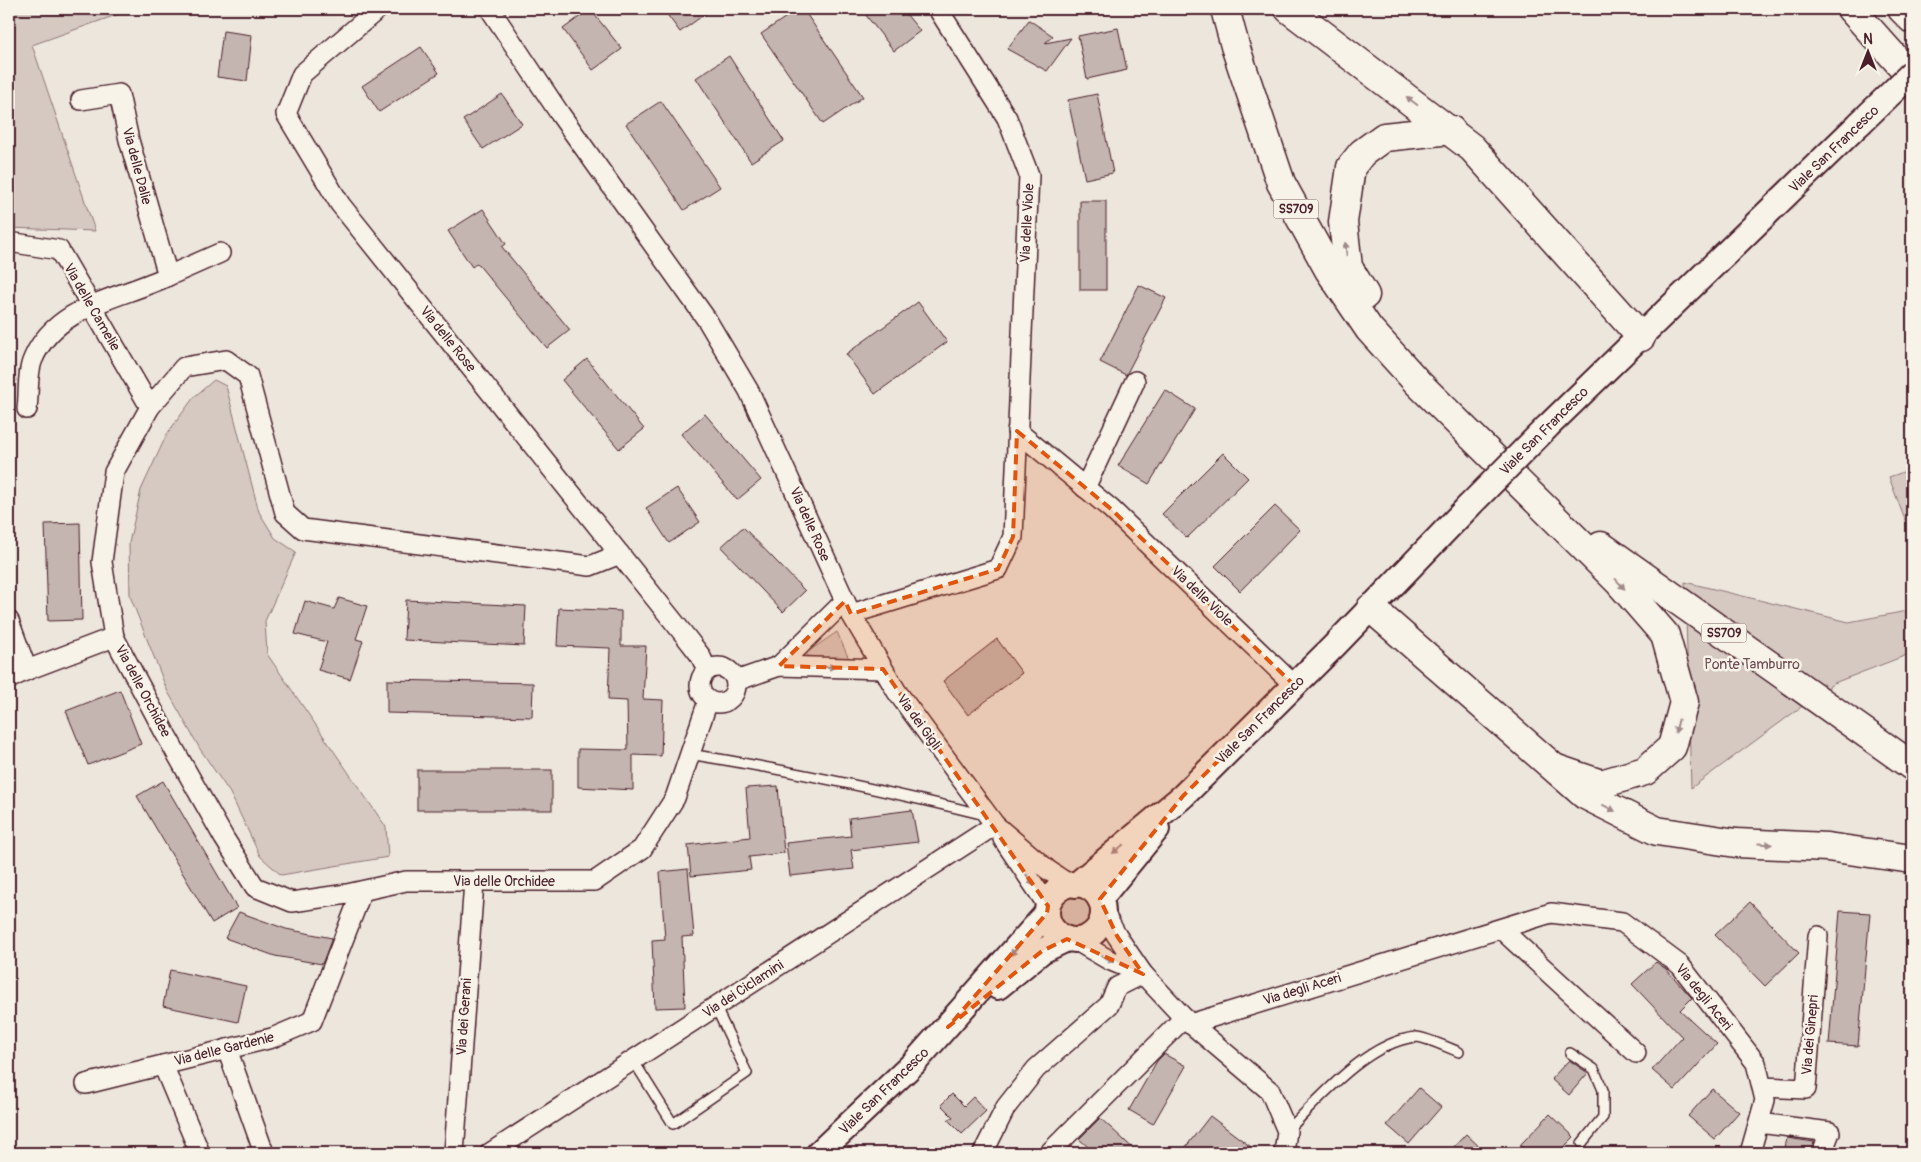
<svg xmlns="http://www.w3.org/2000/svg" width="1921" height="1162" font-family="Pangolin,sans-serif">
<style>
.green{fill:#d5c9c2;stroke:#907476}
.building{fill:#c4b5b0;stroke:#4a1f2b}
.lines{fill:none;stroke-linecap:round;stroke-linejoin:round}
.service-casing{stroke:#4a1f2b;stroke-width:12}
.minor-casing{stroke:#4a1f2b;stroke-width:22}
.tertiary-casing{stroke:#4a1f2b;stroke-width:28}
.trunk-casing{stroke:#4a1f2b;stroke-width:31}
.motorway-casing{stroke:#4a1f2b;stroke-width:31}
.service{stroke:#f7f3e8;stroke-width:9}
.minor{stroke:#f7f3e8;stroke-width:19}
.tertiary{stroke:#f7f3e8;stroke-width:24}
.trunk{stroke:#f7f3e8;stroke-width:28}
.motorway{stroke:#f7f3e8;stroke-width:28}
.tertiary-bridge-casing{stroke:#4a1f2b;stroke-width:28;stroke-linecap:butt}
.tertiary-bridge{stroke:#f7f3e8;stroke-width:24}
.oneway{fill:#a0898a}
.marked{fill:#e0560e;fill-opacity:0.2;stroke:#e0560e;stroke-width:4;stroke-dasharray:10 6;stroke-linejoin:round}
.labels{text-anchor:middle;dominant-baseline:central;stroke-width:5;stroke-linejoin:round;paint-order:stroke}
.shield{fill:#f7f3e8;stroke:#7e5f64;stroke-width:1}
.shield-label{font-size:12px;font-weight:bold;fill:#4a1f2b}
.street-label{font-size:14px;fill:#4a1f2b;stroke:#f7f3e8}
.park-label{font-size:14px;fill:#6d4a51;stroke:#f7f3e8}
</style>
<rect width="100%" height="100%" fill="#ece6dd"/>
<filter id="ink" filterUnits="userSpaceOnUse"><feTurbulence type="fractalNoise" baseFrequency=".02" numOctaves="2"/><feDisplacementMap in="SourceGraphic" scale="10" xChannelSelector="R" yChannelSelector="G"/><feConvolveMatrix kernelMatrix="1 2 1 2 8 2 1 2 1" color-interpolation-filters="sRGB"/></filter>
<g filter="url(#ink)">
<!-- green -->
<g class="green">
<polygon points="9,9 133,9 32,45 95,231 9,228"/>
<polygon points="214,380 226,386 259,512 275,538 296,552 265,621 267,654 386,827 388,857 281,875 260,856 230,793 200,749 167,690 130,596 129,543 141,490 167,434 194,397"/>
<polygon points="1912,469 1912,539 1889,477"/>
<polygon points="1685,582 1849,622 1912,610 1912,653 1834,683 1691,788"/>
<polygon points="837,632 849,659 813,663 806,653"/>
<circle cx="1074" cy="913" r="20"/>
</g>
<!-- building -->
<g class="building">
<polygon points="590,9 622,49 593,70 563,29"/>
<polygon points="663,9 712,9 680,32"/>
<polygon points="798,9 803,9 863,97 823,124 761,34"/>
<polygon points="861,9 902,9 920,31 894,51"/>
<polygon points="1029,20 1053,36 1045,43 1071,38 1047,71 1007,49"/>
<polygon points="1118,28 1127,70 1087,79 1078,36"/>
<polygon points="223,31 252,35 247,81 217,77"/>
<polygon points="421,47 439,73 379,112 362,86"/>
<polygon points="729,56 784,141 751,162 696,78"/>
<polygon points="502,94 522,124 483,149 463,120"/>
<polygon points="1097,94 1113,173 1085,179 1068,100"/>
<polygon points="661,101 720,187 684,210 626,124"/>
<rect x="1080" y="201" width="26" height="89"/>
<polygon points="483,209 506,244 502,247 570,330 547,348 477,263 472,267 448,231"/>
<polygon points="1139,285 1166,298 1126,375 1100,362"/>
<polygon points="918,302 947,342 875,394 846,354"/>
<polygon points="587,359 644,429 619,449 562,380"/>
<polygon points="1165,390 1195,409 1149,484 1118,466"/>
<polygon points="705,414 761,480 737,500 681,434"/>
<polygon points="1223,453 1248,478 1187,538 1162,514"/>
<polygon points="677,488 700,522 669,543 646,508"/>
<polygon points="1275,506 1300,530 1240,591 1215,566"/>
<polygon points="80,523 82,620 48,621 45,524"/>
<polygon points="743,527 805,591 783,612 721,547"/>
<polygon points="339,598 367,606 356,639 363,641 350,679 318,670 327,642 295,634 305,601 334,609"/>
<polygon points="406,600 526,606 524,646 404,640"/>
<polygon points="559,608 621,611 621,646 646,646 643,699 663,700 661,756 633,755 633,790 578,787 578,749 628,750 627,701 608,700 610,648 557,646"/>
<polygon points="997,639 1022,673 968,715 943,681"/>
<polygon points="387,680 533,683 532,717 387,713"/>
<polygon points="120,690 141,744 88,765 66,711"/>
<rect x="417" y="770" width="135" height="40"/>
<polygon points="163,781 237,908 212,923 137,796"/>
<polygon points="778,786 784,853 749,857 751,870 691,876 688,845 750,837 746,788"/>
<polygon points="912,810 918,842 851,850 854,869 790,876 786,843 851,836 849,818"/>
<polygon points="688,869 694,936 682,937 685,1007 655,1008 652,940 665,939 660,872"/>
<polygon points="1750,902 1799,953 1765,986 1715,935"/>
<polygon points="1840,911 1870,913 1858,1046 1829,1044"/>
<polygon points="239,912 286,929 332,938 322,964 275,956 225,938"/>
<polygon points="1656,962 1666,969 1692,998 1680,1010 1717,1044 1675,1090 1652,1070 1682,1037 1632,984"/>
<polygon points="170,970 246,986 238,1022 163,1006"/>
<polygon points="1164,1054 1186,1066 1153,1124 1129,1110 1157,1061"/>
<polygon points="1569,1060 1588,1073 1569,1095 1551,1079"/>
<polygon points="1419,1088 1441,1107 1409,1144 1387,1125"/>
<polygon points="1712,1089 1739,1112 1715,1139 1688,1116"/>
<polygon points="952,1094 964,1106 973,1097 986,1111 962,1134 948,1120 953,1117 941,1105"/>
<polygon points="1550,1114 1574,1137 1558,1153 1528,1153 1520,1145"/>
<polygon points="1210,1116 1259,1153 1181,1153"/>
<polygon points="1100,1118 1111,1128 1138,1153 1095,1153 1079,1139"/>
<polygon points="1466,1134 1486,1153 1448,1153"/>
<polygon points="1787,1138 1814,1142 1811,1153 1784,1153"/>
</g>
<g class="lines">
<defs>
<g id="service">
<path d="M689 754C789 770 887 791 985 815"/>
<polyline points="1570,1053 1594,1069 1603,1090 1603,1117 1582,1143"/>
<polyline points="633,1060 673,1124 747,1073 715,1006"/>
<path d="M1287 1131C1320 1098 1367 1042 1416 1037 1425 1037 1449 1048 1459 1052"/>
</g>
<g id="minor">
<polyline points="378,9 302,74 286,114 340,204 686,637 700,655 707,670"/>
<polyline points="490,9 560,114 707,320 749,391 851,614 897,692 995,825 1048,870 1070,885"/>
<polyline points="9,242 59,250 150,407"/>
<polyline points="168,276 220,253"/>
<path d="M27 409C29 394 27 372 33 359 56 305 120 299 168 276L129 140 119 94 81 100"/>
<polyline points="1017,431 1111,509 1294,685"/>
<polyline points="1085,488 1135,381"/>
<polyline points="620,554 590,566 303,529 285,513 248,376 226,360 184,367 150,407 114,472 102,562 114,637 165,733 224,838 255,887 292,902 347,894 406,881 595,881 642,849 675,798 708,701"/>
<polyline points="851,614 998,569 1013,537 1029,175 1007,118 938,9"/>
<polyline points="9,621 27,670 114,637"/>
<polyline points="779,666 845,601"/>
<circle cx="718" cy="685" r="18"/>
<polyline points="9,679 27,670"/>
<polyline points="736,681 779,666 883,669"/>
<polyline points="1003,839 1048,906"/>
<polyline points="1103,911 1117,936 1143,974 1184,1018 1270,1091 1287,1131 1284,1153"/>
<polyline points="1501,929 1636,1053"/>
<polyline points="1075,940 1109,960 1143,974"/>
<polyline points="1190,1024 1551,913 1622,922 1680,965 1756,1063 1765,1100 1750,1153"/>
<polyline points="227,1049 264,1153"/>
<polyline points="163,1065 200,1153"/>
<polyline points="86,1084 272,1038 312,1021 362,891"/>
<polyline points="1762,1087 1806,1089 1818,936"/>
<polyline points="1759,1123 1830,1132 1822,1153"/>
<polyline points="454,1153 474,882"/>
<polyline points="490,1153 995,825"/>
<polyline points="983,1153 1006,1107 1036,1069 1109,1005 1117,987 1143,974"/>
<polyline points="1049,1153 1184,1018"/>
</g>
<g id="tertiary">
<polyline points="1546,428 1860,123"/>
<circle cx="1075" cy="912" r="28"/>
<polyline points="1076,885 1183,796 1334,646 1468,507"/>
<polyline points="1100,899 1157,829"/>
<polyline points="998,987 1042,951 1067,939"/>
<polyline points="819,1153 914,1063 1047,913"/>
</g>
<g id="trunk">
<polyline points="1225,9 1235,46 1281,183 1329,270 1369,329 1418,383 1619,582 1665,635 1684,702 1672,747 1645,771 1601,784 1557,769"/>
<polyline points="1289,9 1472,148 1641,337"/>
<polyline points="1365,295 1348,267 1343,222 1351,167 1362,153 1384,137 1451,130"/>
<polyline points="1601,546 1912,766"/>
<polyline points="1371,608 1585,795 1657,831 1736,843 1827,847 1912,859"/>
</g>
<g id="motorway">
<polyline points="1851,9 1912,77"/>
<polyline points="1902,9 1912,19"/>
</g>
</defs>
<!-- service casing -->
<use href="#service" class="service-casing"/>
<!-- minor casing -->
<use href="#minor" class="minor-casing"/>
<!-- tertiary casing -->
<use href="#tertiary" class="tertiary-casing"/>
<!-- trunk casing -->
<use href="#trunk" class="trunk-casing"/>
<!-- motorway casing -->
<use href="#motorway" class="motorway-casing"/>
<!-- service -->
<use href="#service" class="service"/>
<!-- minor -->
<use href="#minor" class="minor"/>
<!-- tertiary -->
<use href="#tertiary" class="tertiary"/>
<!-- trunk -->
<use href="#trunk" class="trunk"/>
<!-- motorway -->
<use href="#motorway" class="motorway"/>
<defs>
<g id="tertiary-bridge">
<polyline points="1860,123 1912,73"/>
<polyline points="1468,507 1546,428"/>
</g>
</defs>
<!-- tertiary-bridge casing -->
<use href="#tertiary-bridge" class="tertiary-bridge-casing"/>
<!-- tertiary-bridge -->
<use href="#tertiary-bridge" class="tertiary-bridge"/>
</g>
<!-- one-way arrows -->
<defs><path id="oneway-solid" d="M-6-.8H1V-3.2L6.5 0L1 3.2V.8H-6Z" transform="scale(1.25)"/></defs>
<g class="oneway">
<use href="#oneway-solid" transform="translate(1412 101) rotate(-143)"/>
<use href="#oneway-solid" transform="translate(1346 249) rotate(-96)"/>
<use href="#oneway-solid" transform="translate(1620 584) rotate(48)"/>
<use href="#oneway-solid" transform="translate(828 667) rotate(2)"/>
<use href="#oneway-solid" transform="translate(1677 726) rotate(104)"/>
<use href="#oneway-solid" transform="translate(1609 808) rotate(27)"/>
<use href="#oneway-solid" transform="translate(1765 844) rotate(3)"/>
<use href="#oneway-solid" transform="translate(1118 849) rotate(141)"/>
<use href="#oneway-solid" transform="translate(1030 880) rotate(55)"/>
<use href="#oneway-solid" transform="translate(1015 950) rotate(131)"/>
<use href="#oneway-solid" transform="translate(1108 959) rotate(26)"/>
</g>
</g>
<!-- marked area -->
<path class="marked" d="M1017 431 1111 509 1294 685 1183 796 1100 899 1117 936 1143 974 1067 939 1042 951 948 1027 1047 913 1048 906 883 669 779 666 845 601 851 614 998 569 1013 537Z"/>
<g class="labels">
<!-- shield labels -->
<g class="shield">
<rect x="1273.5" y="199.5" width="45" height="19" rx="4"/>
<rect x="1701.5" y="623.5" width="45" height="19" rx="4"/>
</g>
<g class="shield-label">
<text x="1296" y="209">SS709</text>
<text x="1724" y="633">SS709</text>
</g>
<!-- street labels -->
<g class="street-label">
<text transform="translate(1834 149) rotate(-44)">Viale San Francesco</text>
<text transform="translate(137 166) rotate(75)">Via delle Dalie</text>
<text transform="translate(1027 223) rotate(-87)">Via delle Viole</text>
<text transform="translate(92 307) rotate(60)">Via delle Camelie</text>
<text transform="translate(448 339) rotate(51)">Via delle Rose</text>
<text transform="translate(1544 431) rotate(-45)">Viale San Francesco</text>
<text transform="translate(810 524) rotate(66)">Via delle Rose</text>
<text transform="translate(1202 596) rotate(44)">Via delle Viole</text>
<text transform="translate(143 691) rotate(62)">Via delle Orchidee</text>
<text transform="translate(1260 720) rotate(-45)">Viale San Francesco</text>
<text transform="translate(919 722) rotate(54)">Via dei Gigli</text>
<text x="504" y="881">Via delle Orchidee</text>
<text transform="translate(743 989) rotate(-33)">Via dei Ciclamini</text>
<text transform="translate(1302 989) rotate(-17)">Via degli Aceri</text>
<text transform="translate(1704 997) rotate(51)">Via degli Aceri</text>
<text transform="translate(464 1017) rotate(-86)">Via dei Gerani</text>
<text transform="translate(1810 1035) rotate(-85)">Via dei Ginepri</text>
<text transform="translate(224 1049) rotate(-14)">Via delle Gardenie</text>
<text transform="translate(884 1091) rotate(-44)">Viale San Francesco</text>
</g>
<!-- park labels -->
<g class="park-label">
<text x="1752" y="664">Ponte Tamburro</text>
</g>
</g>
<!-- margin -->
<rect width="1921" height="1162" fill="none" stroke="#f7f3e8" stroke-width="30"/>
<rect x="15" y="15" width="1891" height="1132" fill="none" stroke="#4a1f2b" stroke-width="2" filter="url(#ink)"/>
<!-- north arrow -->
<g transform="translate(1868 52)" stroke="#f7f3e8" stroke-width="4" paint-order="stroke">
<path d="M0-4L9 19L0 12L-9 19Z" fill="#4a1f2b"/>
<text y="-8" font-size="14" font-weight="bold" text-anchor="middle" fill="#4a1f2b">N</text>
</g>
</svg>
